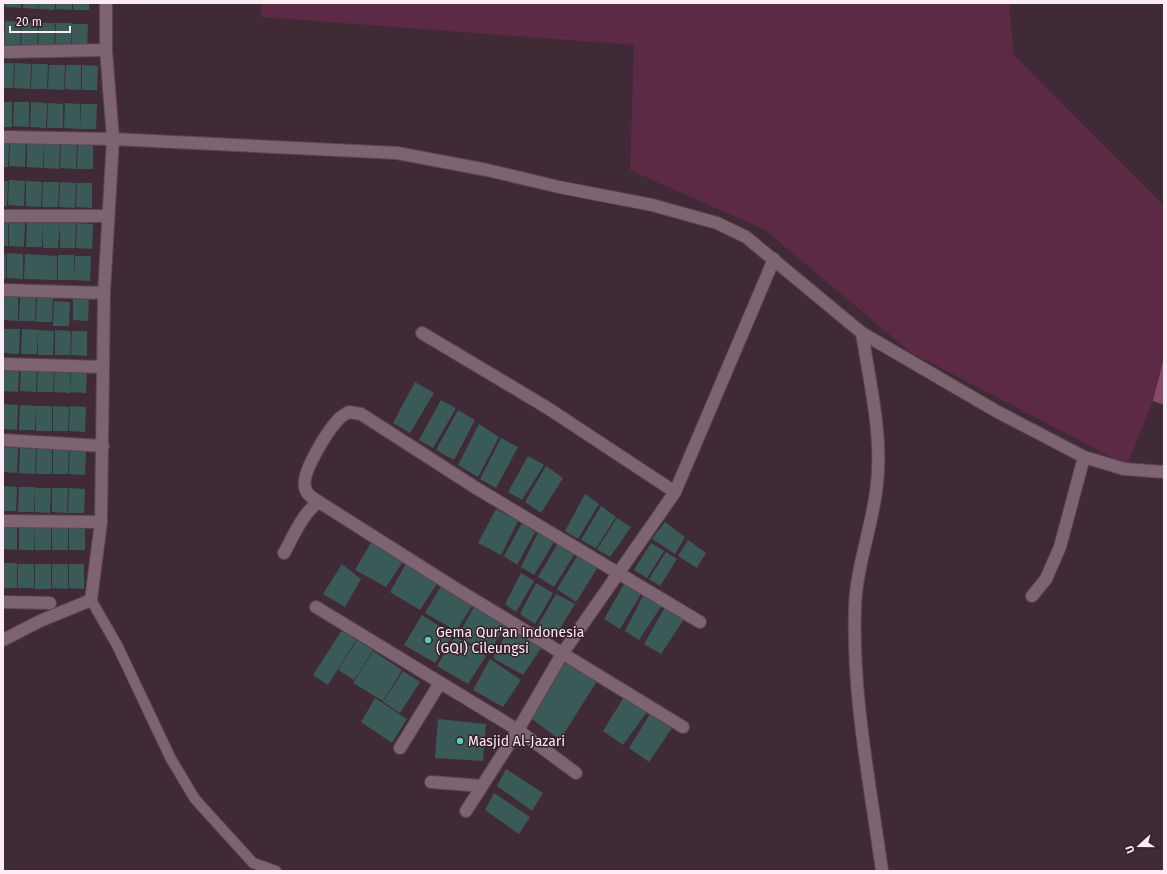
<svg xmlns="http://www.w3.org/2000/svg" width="1167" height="874" font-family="'Fira Sans',sans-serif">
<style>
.green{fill:#5c2a45}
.forest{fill:#87486a}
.building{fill:#3a5a58}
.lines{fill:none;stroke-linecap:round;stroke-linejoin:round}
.lane-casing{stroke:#594650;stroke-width:12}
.street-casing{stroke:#594650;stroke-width:14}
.lane{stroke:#7e6470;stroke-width:10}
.street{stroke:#7e6470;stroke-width:12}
.poi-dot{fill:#54cdc6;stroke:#36202b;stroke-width:1.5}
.labels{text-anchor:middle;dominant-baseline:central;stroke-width:3;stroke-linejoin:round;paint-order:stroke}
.poi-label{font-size:14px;fill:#fcecf3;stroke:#36202b;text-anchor:start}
</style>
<rect width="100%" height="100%" fill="#402a35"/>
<!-- green -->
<polygon class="green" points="261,3 1009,3 1014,55 1164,206 1164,357 1153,401 1127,465 910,352 765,230 630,170 634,45 261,17"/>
<!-- forest -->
<polygon class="forest" points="1164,357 1164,405 1153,401"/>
<!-- building -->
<g class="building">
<polygon points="5,3 21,3 21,8 5,7"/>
<polygon points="23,3 39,3 38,9 23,8"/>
<polygon points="39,3 55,3 55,10 39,9"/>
<polygon points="56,3 72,3 72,10 56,9"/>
<rect x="73" y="3" width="16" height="7"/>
<polygon points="5,21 21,22 20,47 4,46"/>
<polygon points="22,22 38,23 37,47 21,47"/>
<polygon points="39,23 55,23 54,48 38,48"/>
<polygon points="56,23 72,23 71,48 55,48"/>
<polygon points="72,24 88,24 87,49 72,48"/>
<polygon points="3,63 14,63 13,88 3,88"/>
<polygon points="15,63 31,64 30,89 14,88"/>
<polygon points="32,64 48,64 47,89 31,89"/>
<polygon points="49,65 65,65 64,90 48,89"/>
<polygon points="66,65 81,65 81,90 65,89"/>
<polygon points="82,65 98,66 97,90 82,90"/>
<rect x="3" y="102" width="9" height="25"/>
<polygon points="14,102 29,102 29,127 13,126"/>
<polygon points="31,102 47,103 46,128 30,127"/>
<polygon points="48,103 63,104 63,128 47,128"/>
<polygon points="65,103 80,104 80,129 64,128"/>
<polygon points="81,104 97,104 96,129 80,129"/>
<polygon points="3,142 9,142 8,167 3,167"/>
<polygon points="10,142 26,143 25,167 9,166"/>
<polygon points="27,143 44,143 43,168 27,167"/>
<polygon points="44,143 60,144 59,169 44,168"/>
<polygon points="61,143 77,144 76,169 60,168"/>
<polygon points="78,144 93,144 93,169 77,169"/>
<polygon points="9,180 25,181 24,206 8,205"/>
<polygon points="3,181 8,181 7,206 3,206"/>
<polygon points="26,181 42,182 41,207 26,206"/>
<polygon points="43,182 59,182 58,207 42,207"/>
<polygon points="60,182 76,183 75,208 59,207"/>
<polygon points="77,183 92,183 92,208 76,207"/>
<polygon points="9,221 25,222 24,247 9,246"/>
<rect x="3" y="222" width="5" height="24"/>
<polygon points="27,222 43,223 42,247 26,247"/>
<polygon points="43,223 60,223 58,248 43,248"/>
<polygon points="60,223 76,223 75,248 60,248"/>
<polygon points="77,223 93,224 92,249 76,248"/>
<polygon points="7,253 23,254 23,279 7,278"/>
<rect x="3" y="254" width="3" height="25"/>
<polygon points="25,254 41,255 40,274 41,255 57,256 57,280 24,279"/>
<rect x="58" y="255" width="16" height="25"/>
<polygon points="75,256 91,256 90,281 74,280"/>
<polygon points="3,295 18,296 18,321 3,320"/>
<polygon points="73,295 89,296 88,321 73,320"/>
<polygon points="20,296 36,297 35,321 19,321"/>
<polygon points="37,297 53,297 52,322 36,322"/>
<polygon points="54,301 70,302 69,326 53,326"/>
<polygon points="4,329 20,329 19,354 4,353"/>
<polygon points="22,329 38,330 37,354 21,354"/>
<polygon points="38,330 54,331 53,355 38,355"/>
<polygon points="55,330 71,331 70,355 55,355"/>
<polygon points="72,331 87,331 87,356 71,355"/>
<polygon points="3,366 19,367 18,392 3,391"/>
<polygon points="21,367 37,367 36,392 20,391"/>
<polygon points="38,367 54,368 53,392 37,392"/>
<polygon points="55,367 70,368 70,393 54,392"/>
<polygon points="71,368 87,368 86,393 70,392"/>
<polygon points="415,382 434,393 410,433 393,423"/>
<polygon points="441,400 456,408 433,448 419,440"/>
<polygon points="3,404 18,405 17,430 3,429"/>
<polygon points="20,405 36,406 35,430 19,430"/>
<rect x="36" y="406" width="16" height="25"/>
<polygon points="53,406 69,407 68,431 53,431"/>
<polygon points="70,406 86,407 85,432 69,431"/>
<polygon points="458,410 475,420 454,460 436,450"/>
<polygon points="479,424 499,437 478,477 458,465"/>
<polygon points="501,438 518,447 496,488 480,479"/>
<polygon points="3,447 18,448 17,473 3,472"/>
<polygon points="20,448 36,449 35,474 19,473"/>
<polygon points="37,449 52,449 52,474 36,474"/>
<polygon points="53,449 69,450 68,474 53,474"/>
<polygon points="70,450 86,450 85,475 69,474"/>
<polygon points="528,456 544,465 522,500 508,492"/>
<polygon points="546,466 563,478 541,513 525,502"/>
<polygon points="3,486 17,487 16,511 3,511"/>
<polygon points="19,487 35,487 34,512 18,512"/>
<polygon points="35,488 51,488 50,513 35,512"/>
<polygon points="52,488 68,488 67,513 52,512"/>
<polygon points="69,488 85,489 84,513 68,513"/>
<polygon points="585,494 599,504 578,539 565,531"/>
<polygon points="601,506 616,517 596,548 581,540"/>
<polygon points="496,509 518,521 501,555 478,543"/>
<polygon points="617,518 631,527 610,557 597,549"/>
<polygon points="665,522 685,537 675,554 652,539"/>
<polygon points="522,523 535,532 517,565 504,556"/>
<polygon points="3,525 17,525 17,550 3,549"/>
<polygon points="19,525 35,525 34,550 19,550"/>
<polygon points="35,525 51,526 51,550 35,550"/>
<rect x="52" y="525" width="16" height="25"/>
<rect x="69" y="525" width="16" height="25"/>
<polygon points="538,533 554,542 534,575 521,567"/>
<polygon points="373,539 404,560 386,587 355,570"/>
<polygon points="688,540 706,553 697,568 678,556"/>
<polygon points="558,543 575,553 554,587 538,577"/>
<polygon points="651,543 664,551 647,578 634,570"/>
<polygon points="666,552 677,559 660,586 649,579"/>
<polygon points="578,555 598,567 576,602 557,589"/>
<polygon points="407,562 438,582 420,610 390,592"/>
<rect x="3" y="563" width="14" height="25"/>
<rect x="18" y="564" width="16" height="24"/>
<rect x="35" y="564" width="16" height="25"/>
<polygon points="52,564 68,564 68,589 52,588"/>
<polygon points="69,564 84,564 84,589 69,588"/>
<polygon points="342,564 361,579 345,607 323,594"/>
<polygon points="521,573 534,581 516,612 505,604"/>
<polygon points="443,583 474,603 456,631 425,613"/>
<polygon points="536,583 553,593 535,624 520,614"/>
<polygon points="624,584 641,594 620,629 604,619"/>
<polygon points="556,594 575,604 555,637 537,627"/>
<polygon points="644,594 662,605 639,640 625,631"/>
<polygon points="475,605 506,626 488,653 458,636"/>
<polygon points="665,607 684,619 661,654 644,644"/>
<polygon points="422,615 453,635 435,663 404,645"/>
<polygon points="510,627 541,648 523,675 493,658"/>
<polygon points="342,630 356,640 328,685 313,675"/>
<polygon points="455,636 486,656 468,684 437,666"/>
<polygon points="357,640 373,650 354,680 338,670"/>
<polygon points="373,651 402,670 383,701 353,683"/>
<polygon points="490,659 521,680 503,707 473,690"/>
<polygon points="566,661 597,681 560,740 532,719"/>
<polygon points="403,671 420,682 400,713 383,702"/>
<polygon points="624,697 647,712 623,745 603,731"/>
<polygon points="375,698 407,719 392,743 361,722"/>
<polygon points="650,714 672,728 649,762 629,748"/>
<polygon points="438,719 486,724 483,761 435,758"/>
<polygon points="506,769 543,793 532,811 497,786"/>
<polygon points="494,793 530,817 519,834 485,810"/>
</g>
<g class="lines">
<defs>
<polyline id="lane" points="91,600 117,645 171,759 195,799 253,863 276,871"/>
<g id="street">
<polyline points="3,52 106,50"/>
<polyline points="3,137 113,139 397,153 487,170 559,187 652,205 717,223 746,237 862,333 996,411 1084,457 1124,469 1164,472"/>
<polyline points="3,216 108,216"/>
<polyline points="3,290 104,293"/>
<polyline points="422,333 546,407 675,492"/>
<path d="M862 333C870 385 884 440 876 492 871 529 856 570 855 607 852 696 870 783 882 871"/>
<polyline points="3,364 103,367"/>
<polyline points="3,440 103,446"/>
<polyline points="3,521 101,522"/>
<path d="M284 553C293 537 303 512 319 502"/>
<polyline points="1032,596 1046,579 1060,547 1084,457"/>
<polyline points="3,602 50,603"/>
<polyline points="316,607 518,730 576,773"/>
<polyline points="3,640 40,621 91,600 101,522 104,293 113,139 106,50 106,3"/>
<path d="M683 727 455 588 319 502C313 498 306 495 305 487 301 473 327 432 337 421 340 417 345 414 349 412L361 414 476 488 700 622"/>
<polyline points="400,748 440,683"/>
<polyline points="431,782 482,786"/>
<polyline points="466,811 518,730 562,654 675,492 774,259"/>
</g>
</defs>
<!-- lane casing -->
<use href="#lane" class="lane-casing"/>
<!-- street casing -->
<use href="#street" class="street-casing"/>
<!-- lane -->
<use href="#lane" class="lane"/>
<!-- street -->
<use href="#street" class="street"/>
</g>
<!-- markers -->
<g class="poi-dot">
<circle cx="428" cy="640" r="4"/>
<circle cx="460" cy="741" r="4"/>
</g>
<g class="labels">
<!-- poi labels -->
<g class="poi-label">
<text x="436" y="632">Gema Qur'an Indonesia<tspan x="436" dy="16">(GQI) Cileungsi</tspan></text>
<text x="468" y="741">Masjid Al-Jazari</text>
</g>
</g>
<!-- border -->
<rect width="1167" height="874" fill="none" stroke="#fcecf3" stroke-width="8"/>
<!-- north arrow -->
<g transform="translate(1139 846) rotate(249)" stroke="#36202b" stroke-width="3" paint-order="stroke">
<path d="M0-3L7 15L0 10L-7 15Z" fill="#fcecf3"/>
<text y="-6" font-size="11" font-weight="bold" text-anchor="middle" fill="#fcecf3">U</text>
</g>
<!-- scale -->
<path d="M10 26v6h60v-6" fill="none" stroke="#fcecf3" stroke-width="2"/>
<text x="16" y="26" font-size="12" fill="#fcecf3" stroke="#36202b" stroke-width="3" paint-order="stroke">20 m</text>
</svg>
